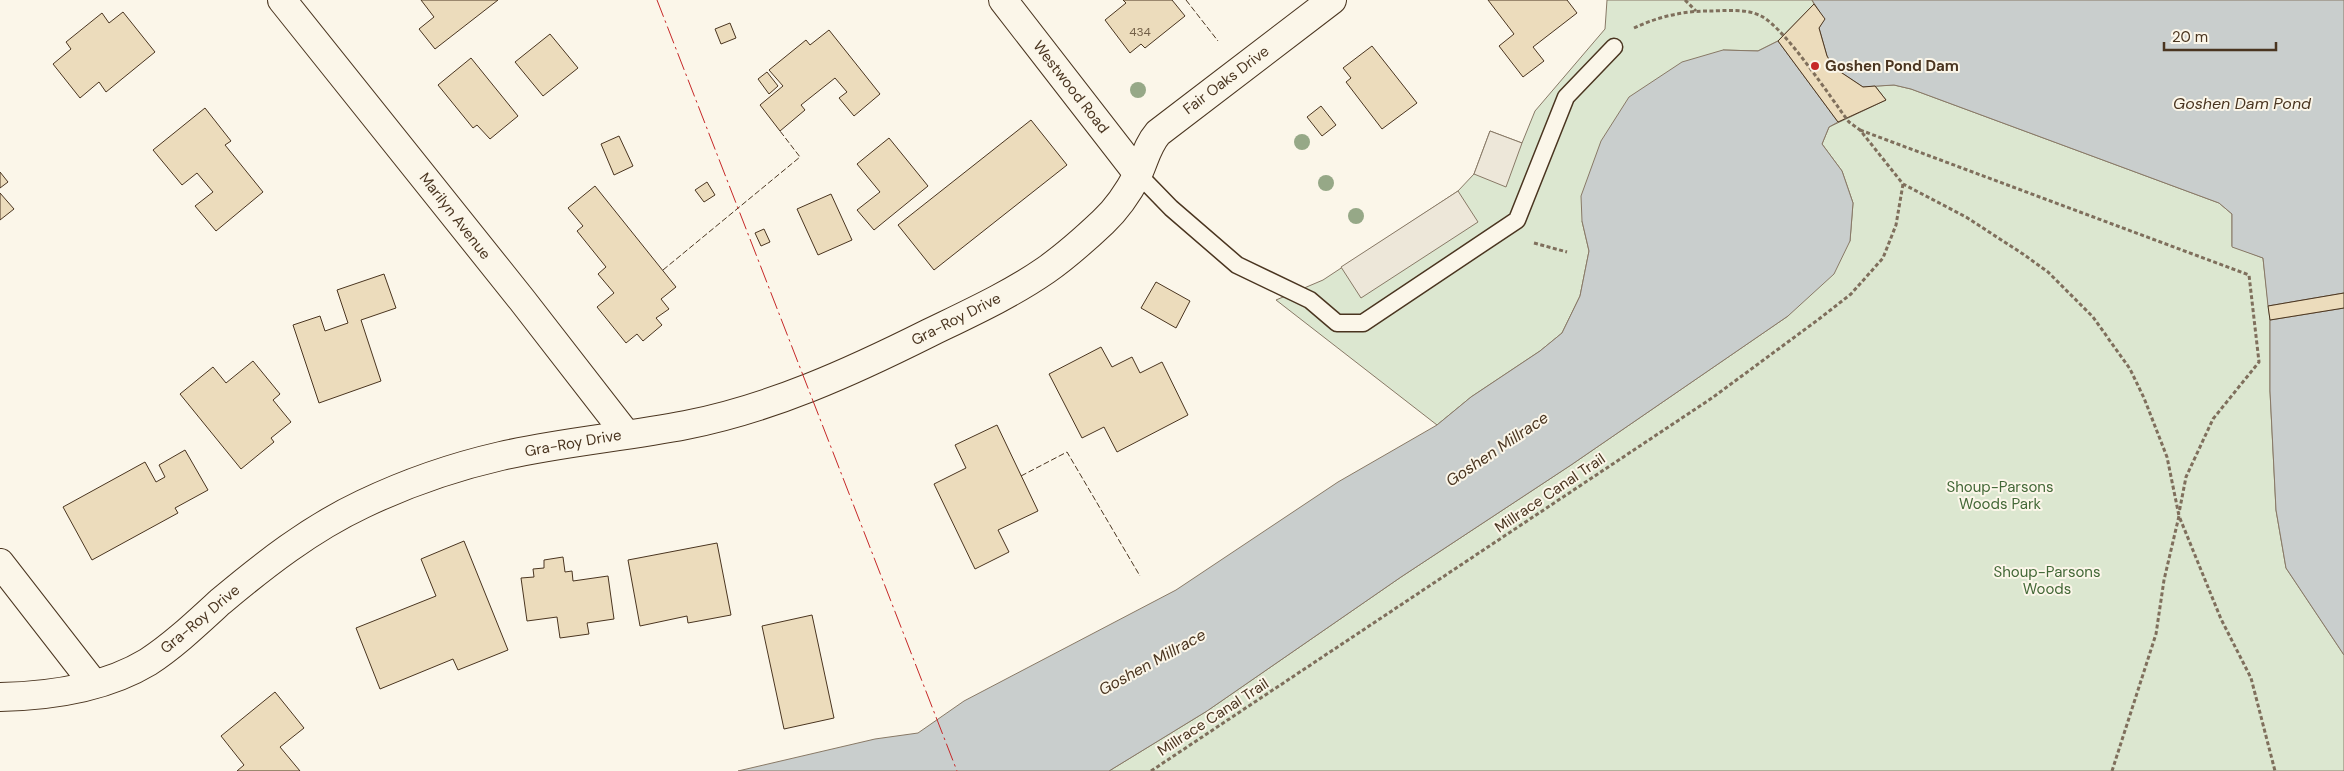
<svg xmlns="http://www.w3.org/2000/svg" width="2344" height="771" font-family="'DM Sans',sans-serif">
<style>
.green{fill:#dce7d0;stroke:#887966}
.parking{fill:#ede7d9;stroke:#887966}
.water{fill:#c9cecd;stroke:#887966}
.building{fill:#ecdcbc;stroke:#4a3520}
.lines{fill:none;stroke-linecap:round;stroke-linejoin:round}
.service-casing{stroke:#4a3520;stroke-width:19}
.minor-casing{stroke:#4a3520;stroke-width:30}
.path{stroke:#7f6f5c;stroke-width:3;stroke-dasharray:4 2.5;stroke-linecap:butt}
.service{stroke:#fbf6e9;stroke-width:16}
.minor{stroke:#fbf6e9;stroke-width:28}
.fence{stroke:#4a3520;stroke-width:1;stroke-dasharray:6 2.5;stroke-linecap:butt}
.power{stroke:#c62828;stroke-width:1;stroke-dasharray:18 4 2.5 4;stroke-linecap:butt}
.tree{fill:#96a887}
.poi-dot{fill:#c62828;stroke:#fbf6e9;stroke-width:2}
.labels{text-anchor:middle;dominant-baseline:central;stroke-width:4;stroke-linejoin:round;paint-order:stroke}
.number-label{font-size:12px;fill:#725f47}
.poi-label{font-size:15px;font-weight:bold;fill:#4a3520;stroke:#fbf6e9;text-anchor:start}
.street-label{font-size:15px;fill:#4a3520;stroke:#fbf6e9}
.park-label{font-size:15px;fill:#436837;stroke:#fbf6e9}
.water-label{font-size:16px;font-style:italic;fill:#4a3520;stroke:#fbf6e9}
</style>
<rect width="100%" height="100%" fill="#fbf6e9"/>
<!-- green -->
<g class="green">
<polygon points="1607,0 1812,0 1814,4 1778,41 1758,51 1723,50 1582,221 1589,251 1580,296 1562,333 1540,351 1471,397 1437,425 1276,300 1323,280 1458,191 1474,174 1490,131 1522,143 1535,111 1605,29"/>
<polygon points="1894,85 1911,89 2219,203 2232,214 2232,246 2263,258 2270,320 2270,391 2276,510 2286,568 2344,655 2344,771 1109,771 1207,711 1401,577 1571,465 1788,316 1850,241 1853,203 1842,171 1822,144 1829,127 1886,100 1875,86"/>
</g>
<!-- parking -->
<g class="parking">
<polygon points="1490,131 1522,143 1506,187 1474,174"/>
<polygon points="1458,191 1478,222 1361,298 1341,267"/>
</g>
<!-- water -->
<g class="water">
<polygon points="1812,0 2344,0 2344,293 2268,306 2263,258 2232,247 2232,214 2219,203 1911,89 1894,85 1863,87 1836,69 1831,63 1827,56 1819,28 1824,19"/>
<polygon points="1778,41 1838,122 1829,127 1822,144 1842,171 1853,203 1850,241 1834,274 1788,316 1571,465 1401,577 1207,711 1109,771 738,771 875,739 918,733 964,701 1176,590 1338,482 1437,425 1471,397 1540,351 1562,333 1580,296 1589,251 1582,221 1581,196 1601,141 1629,97 1682,62 1723,50 1758,51"/>
<polygon points="2344,308 2344,655 2286,568 2276,510 2270,391 2270,320"/>
</g>
<!-- building -->
<g class="building">
<polygon points="421,0 498,0 435,49 419,29 434,17"/>
<polygon points="1123,0 1172,0 1185,16 1145,48 1141,44 1130,53 1105,20 1126,3"/>
<polygon points="1488,0 1567,0 1577,13 1533,47 1544,61 1523,77 1499,46 1514,34"/>
<polygon points="1814,4 1825,19 1819,28 1827,56 1831,63 1836,69 1863,87 1875,86 1886,100 1838,122 1778,41"/>
<polygon points="123,12 155,52 106,92 99,82 80,98 53,64 71,49 66,42 102,13 109,23"/>
<polygon points="730,23 736,38 721,44 715,29"/>
<polygon points="829,30 880,94 854,116 839,98 847,92 835,78 801,105 805,110 780,131 760,105 783,86 769,70 806,40 810,45"/>
<polygon points="550,34 578,68 543,96 515,62"/>
<polygon points="1372,46 1417,103 1382,129 1346,82 1351,78 1343,68"/>
<polygon points="471,58 518,116 490,139 477,125 473,128 438,85"/>
<polygon points="767,72 778,86 769,94 758,79"/>
<polygon points="1321,106 1336,125 1322,136 1307,117"/>
<polygon points="205,108 231,141 225,145 263,192 216,231 195,206 213,192 197,173 182,185 153,150"/>
<polygon points="1031,120 1067,165 934,270 898,225"/>
<polygon points="619,136 633,166 614,175 601,144"/>
<polygon points="889,138 928,186 874,230 857,210 880,192 857,164"/>
<polygon points="0,172 8,182 0,188"/>
<polygon points="707,182 715,195 704,202 695,190"/>
<polygon points="595,186 676,287 661,299 669,309 656,318 662,325 643,341 637,334 626,343 597,307 614,293 598,274 606,267 577,231 583,226 568,208"/>
<polygon points="0,193 14,209 0,220"/>
<polygon points="831,194 852,240 818,255 797,209"/>
<polygon points="764,229 770,242 761,246 755,233"/>
<polygon points="384,274 396,308 361,320 381,381 319,403 293,325 320,316 325,331 348,323 337,290"/>
<polygon points="1156,282 1190,301 1176,328 1141,308"/>
<polygon points="2344,293 2344,308 2270,320 2268,306"/>
<polygon points="1101,347 1112,367 1132,357 1140,373 1162,362 1188,415 1117,452 1104,427 1082,438 1049,374"/>
<polygon points="253,361 280,394 273,400 291,422 271,438 274,442 241,469 180,394 213,367 226,383"/>
<polygon points="997,425 1038,511 998,530 1009,552 975,569 934,484 966,468 955,445"/>
<polygon points="185,450 208,490 175,508 178,513 92,560 63,507 145,462 156,482 165,477 159,465"/>
<polygon points="464,541 508,650 458,670 453,659 380,689 356,628 436,596 421,559"/>
<polygon points="717,543 731,615 688,623 687,616 640,626 628,560"/>
<polygon points="563,557 565,572 572,571 573,581 608,576 614,619 587,623 589,634 560,638 557,617 527,621 521,578 534,577 533,569 544,568 544,560"/>
<polygon points="812,615 834,718 784,729 762,626"/>
<polygon points="275,692 304,728 280,747 300,771 237,771 244,765 221,736"/>
</g>
<g class="lines">
<defs>
<polyline id="service" points="1138,174 1171,208 1237,265 1310,300 1337,323 1363,323 1517,220 1566,97 1614,47"/>
<g id="minor">
<polyline points="282,0 522,300 626,434"/>
<polyline points="1003,0 1138,174"/>
<polyline points="0,563 94,684"/>
<path d="M0 697C50 696 105 688 148 662 174 645 197 623 220 602 264 565 310 529 363 504 407 483 453 467 501 456 562 442 625 437 686 425 772 408 851 372 929 333 968 314 1010 295 1046 270 1066 256 1085 239 1103 222 1117 209 1129 191 1138 174 1145 159 1147 146 1158 133L1332 0"/>
</g>
</defs>
<!-- service casing -->
<use href="#service" class="service-casing"/>
<!-- minor casing -->
<use href="#minor" class="minor-casing"/>
<!-- path -->
<g class="path">
<polyline points="1685,0 1696,11"/>
<path d="M1634 28C1657 17 1683 11 1708 11 1725 11 1746 8 1761 16 1786 29 1830 97 1849 122L1860 130 1903 184 1966 217 2023 254 2048 272 2093 317 2130 369 2144 398 2167 457 2179 516"/>
<polyline points="1860,130 2249,275 2259,362 2213,419 2186,477 2179,513"/>
<polyline points="1534,243 1567,252"/>
<polyline points="1151,771 1712,398 1819,319 1851,294 1883,258 1896,225 1903,184"/>
<polyline points="2112,771 2156,634 2164,580 2179,516 2221,619 2251,678 2275,771"/>
</g>
<!-- service -->
<use href="#service" class="service"/>
<!-- minor -->
<use href="#minor" class="minor"/>
<!-- fence -->
<g class="fence">
<polyline points="1186,0 1218,41"/>
<polyline points="663,270 800,157 780,131"/>
<polyline points="1021,476 1067,452 1140,576"/>
</g>
<!-- power -->
<polyline class="power" points="657,0 957,771"/>
</g>
<!-- trees -->
<g class="tree">
<circle cx="1138" cy="90" r="8"/>
<circle cx="1302" cy="142" r="8"/>
<circle cx="1326" cy="183" r="8"/>
<circle cx="1356" cy="216" r="8"/>
</g>
<!-- markers -->
<circle class="poi-dot" cx="1815" cy="66" r="5"/>
<g class="labels">
<!-- number labels -->
<g class="number-label">
<text x="1140" y="32">434</text>
</g>
<!-- poi labels -->
<g class="poi-label">
<text x="1825" y="66">Goshen Pond Dam</text>
</g>
<!-- street labels -->
<g class="street-label">
<text transform="translate(1226 80) rotate(-37)">Fair Oaks Drive</text>
<text transform="translate(1071 87) rotate(52)">Westwood Road</text>
<text transform="translate(455 216) rotate(52)">Marilyn Avenue</text>
<text transform="translate(956 319) rotate(-27)">Gra-Roy Drive</text>
<text transform="translate(573 443) rotate(-10)">Gra-Roy Drive</text>
<text transform="translate(1550 493) rotate(-34)">Millrace Canal Trail</text>
<text transform="translate(200 619) rotate(-40)">Gra-Roy Drive</text>
<text transform="translate(1213 717) rotate(-33)">Millrace Canal Trail</text>
</g>
<!-- park labels -->
<g class="park-label">
<text x="2000" y="487">Shoup-Parsons<tspan x="2000" dy="17">Woods Park</tspan></text>
<text x="2047" y="572">Shoup-Parsons<tspan x="2047" dy="17">Woods</tspan></text>
</g>
<!-- water labels -->
<g class="water-label">
<text x="2242" y="103">Goshen Dam Pond</text>
<text transform="translate(1497 449) rotate(-34)">Goshen Millrace</text>
<text transform="translate(1152 662) rotate(-29)">Goshen Millrace</text>
</g>
</g>
<!-- scale -->
<path d="M2164 42v8h112v-8" fill="none" stroke="#4a3520" stroke-width="2.5"/>
<text x="2172" y="42" font-size="15" fill="#4a3520" stroke="#fbf6e9" stroke-width="4" paint-order="stroke">20 m</text>
</svg>
